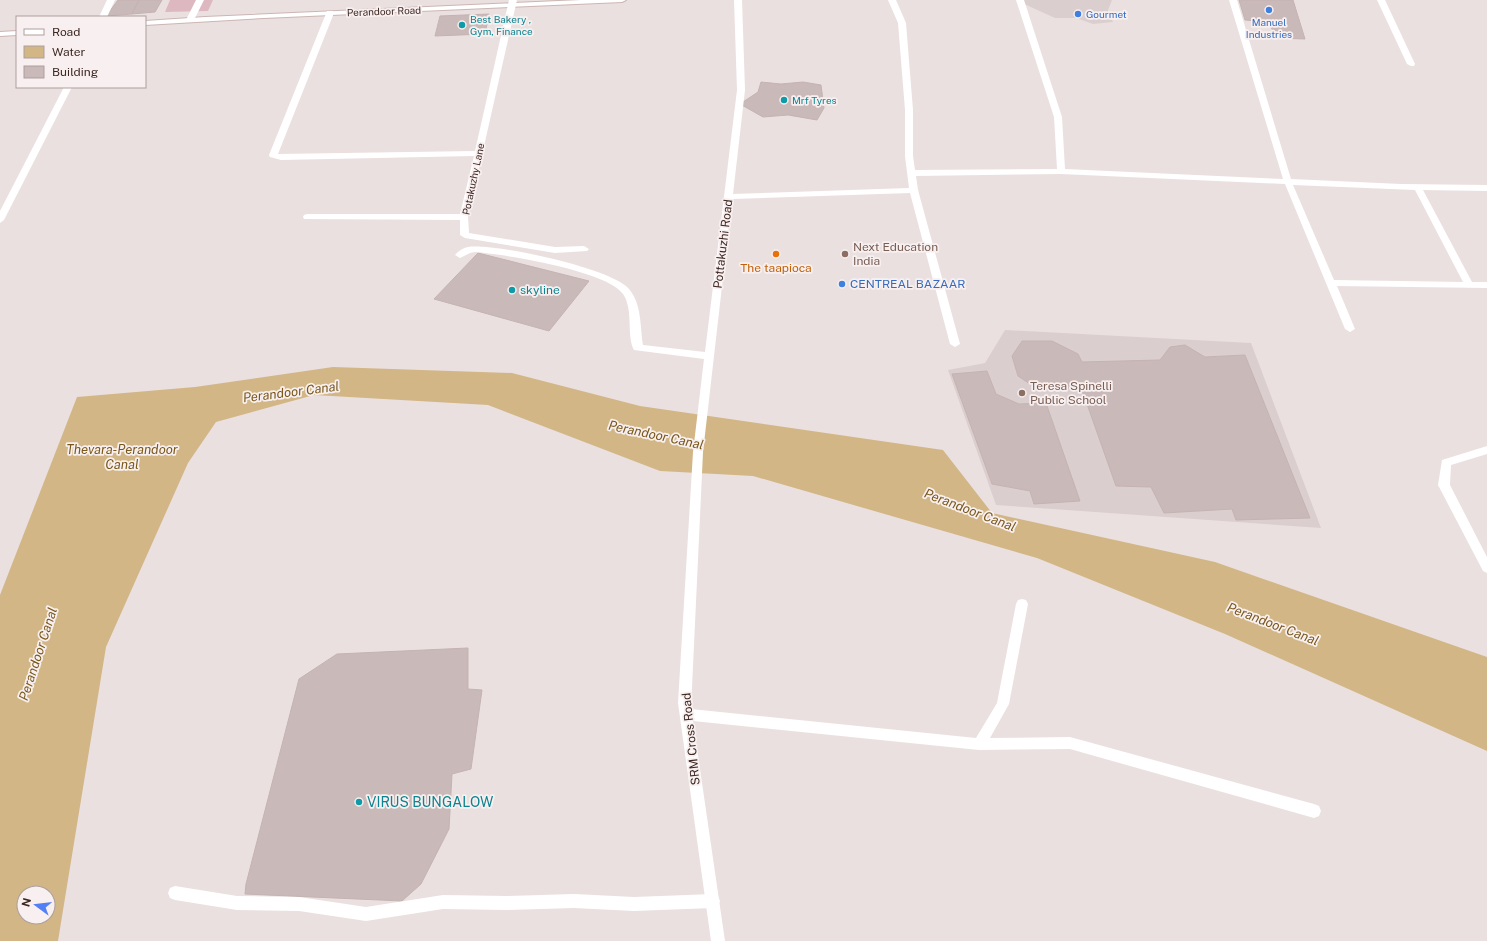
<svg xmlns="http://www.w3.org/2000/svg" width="1487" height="941" font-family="'Public Sans',sans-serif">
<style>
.built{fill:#dbcece}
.green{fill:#ddb8c1}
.water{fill:#d2b686;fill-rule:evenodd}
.building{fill:#c9b9b9;stroke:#c5b3b2}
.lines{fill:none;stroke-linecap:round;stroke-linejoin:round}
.secondary-casing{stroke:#cbb6b3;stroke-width:2}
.service{fill:#fff;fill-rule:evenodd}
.minor{fill:#fff;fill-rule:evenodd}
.secondary{fill:#fff;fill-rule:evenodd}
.shop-dot{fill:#3f7fe0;stroke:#f8f0f0;stroke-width:1.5}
.culture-dot{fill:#0f9aa8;stroke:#f8f0f0;stroke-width:1.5}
.food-dot{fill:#e8710a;stroke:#f8f0f0;stroke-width:1.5}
.education-dot{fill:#8d6e63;stroke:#f8f0f0;stroke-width:1.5}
.labels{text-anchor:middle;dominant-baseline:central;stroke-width:3.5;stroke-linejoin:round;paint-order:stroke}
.far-street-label{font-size:10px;fill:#3c2620;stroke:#f8f0f0}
.far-shop-label{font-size:10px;fill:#366cbe;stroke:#f8f0f0;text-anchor:start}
.far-culture-label{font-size:10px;fill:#0d838f;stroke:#f8f0f0;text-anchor:start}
.street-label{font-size:12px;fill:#3c2620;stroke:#f8f0f0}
.education-label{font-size:12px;fill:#785e54;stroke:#f8f0f0;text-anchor:start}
.food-label{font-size:12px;fill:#c56008;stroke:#f8f0f0}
.shop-label{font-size:12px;fill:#366cbe;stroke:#f8f0f0;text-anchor:start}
.culture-label{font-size:12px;fill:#0d838f;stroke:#f8f0f0;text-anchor:start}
.water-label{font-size:13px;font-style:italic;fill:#795719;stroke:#f8f0f0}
.near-culture-label{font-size:14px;fill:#0d838f;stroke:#f8f0f0;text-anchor:start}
</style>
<rect width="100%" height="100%" fill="#ebe0e0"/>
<!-- built -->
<g class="built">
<polygon points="1024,0 1112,0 1108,10 1113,22 1093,24 1076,18 1055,18 1022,3"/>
<polygon points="1005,330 1251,343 1321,528 996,505 948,370 985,363"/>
</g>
<!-- green -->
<polygon class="green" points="170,0 213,0 208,11 165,12"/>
<!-- water -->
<path class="water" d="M333 367 512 373 640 406 943 450 992 513 1215 562 1487 657V751L1225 634 1037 558 753 476 660 471 488 405 314 395 216 422 188 463 106 647 58 941H0V595L77 397 195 387ZM24 893H48V917H24Z"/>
<!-- building -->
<g class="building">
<polygon points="118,0 139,0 132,14 106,16"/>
<polygon points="139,0 162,0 155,12 132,14"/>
<polygon points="1239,0 1293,0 1305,39 1277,38 1268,22 1245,20"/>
<polygon points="489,14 485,34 435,36 440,16"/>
<polygon points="761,82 781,84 803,82 821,85 824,108 817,120 788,115 763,117 740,104 758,92"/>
<polygon points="478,253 589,281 549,331 434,299"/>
<polygon points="1022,341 1052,341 1078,354 1082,362 1160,360 1170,347 1185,345 1205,357 1245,355 1310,518 1236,520 1232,509 1164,513 1151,487 1116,486 1081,387 1039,390 1018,376 1012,356"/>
<polygon points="987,371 996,394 1019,404 1046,403 1080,501 1034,504 1030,491 992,484 952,374"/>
<polygon points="468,648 468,689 482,690 471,769 452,774 449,829 421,884 402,901 245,894 246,884 299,679 337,654"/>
</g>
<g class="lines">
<defs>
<g id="secondary">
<polygon points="581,0 626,0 622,2 264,18 145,25 145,21 205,17"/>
<polygon points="17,31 17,35 0,36 0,32"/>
</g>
</defs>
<!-- secondary casing -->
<use href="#secondary" class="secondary-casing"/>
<!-- service -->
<g class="service">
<polygon points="196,0 204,0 193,22 187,22 186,20"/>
<polygon points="175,886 237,896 299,897 366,907 443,895 506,896 574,894 634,897 713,894 718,896 720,901 718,906 713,908 634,911 574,908 506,910 443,909 366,921 299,911 237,910 175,900 170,898 168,893 170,888"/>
</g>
<!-- minor -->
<g class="minor">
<polygon points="107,0 115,0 107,17 99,17"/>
<polygon points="509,0 517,0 468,217 469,233 555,247 584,246 589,249 587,251 555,253 465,238 460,235 460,220 304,219 303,217 304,215 307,214 460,214 474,156 281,160 270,157 269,155 327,11 333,11 334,13 278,154 475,151"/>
<path d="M734 0H742L745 90 733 194 909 188 905 156V110L898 23 888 0H896L906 23 913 110V156L915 170 1057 169 1054 117 1016 0H1024L1062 117 1065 169 1283 179 1229 0H1237L1291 179 1401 184 1487 185V191L1423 190 1472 282H1487V288L1337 286 1355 329 1350 332 1345 329 1285 184 1061 174 916 176 918 190 960 344 955 347 950 344 910 193 732 199 703 452 691 709 976 738 997 703 1016 604 1018 600 1022 599 1026 600 1028 604 1009 704 990 738 1070 737 1314 804 1319 806 1321 811 1319 816 1314 818 1070 749 979 750 693 721 725 941H711L678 703 693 452 704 359 634 350C626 336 634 310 623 294 608 271 504 254 475 252L470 253 460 258 455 255C458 251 463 248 468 247 495 243 612 268 629 289 642 304 640 327 643 345L705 352 737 90ZM1293 185 1415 190 1463 282 1334 280Z"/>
<polygon points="1377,0 1385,0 1415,64 1414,66 1411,66 1407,64"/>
<polygon points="64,87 72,87 4,220 0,223 0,211"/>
<polygon points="1487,446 1487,454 1451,465 1450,485 1487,557 1487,573 1483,571 1438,485 1442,460"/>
</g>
<!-- secondary -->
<use href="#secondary" class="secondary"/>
</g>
<!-- markers -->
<g class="shop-dot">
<circle cx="1269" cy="10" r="4"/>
<circle cx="1078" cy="14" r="4"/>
<circle cx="842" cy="284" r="4"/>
</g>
<g class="culture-dot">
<circle cx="462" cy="25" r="4"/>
<circle cx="784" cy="100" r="4"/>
<circle cx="512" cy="290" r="4"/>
<circle cx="359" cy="802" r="4"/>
</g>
<circle class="food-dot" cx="776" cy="254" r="4"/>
<g class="education-dot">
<circle cx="845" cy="254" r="4"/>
<circle cx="1022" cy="393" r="4"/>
</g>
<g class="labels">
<!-- far-street labels -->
<g class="far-street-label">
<text transform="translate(384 11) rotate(-2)">Perandoor Road</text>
<text transform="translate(473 179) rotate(-78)">Potakuzhy Lane</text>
</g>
<!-- far-shop labels -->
<g class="far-shop-label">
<text x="1086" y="14">Gourmet</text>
<text x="1269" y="22" text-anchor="middle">Manuel<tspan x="1269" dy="12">Industries</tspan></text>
</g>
<!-- far-culture labels -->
<g class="far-culture-label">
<text x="470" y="19">Best Bakery ,<tspan x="470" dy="12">Gym, Finance</tspan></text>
<text x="792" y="100">Mrf Tyres</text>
</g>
<!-- street labels -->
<g class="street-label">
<text transform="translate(723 244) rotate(-83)">Pottakuzhi Road</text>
<text transform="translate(691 739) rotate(-96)">SRM Cross Road</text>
</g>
<!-- education labels -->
<g class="education-label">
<text x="853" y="247">Next Education<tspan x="853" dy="14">India</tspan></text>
<text x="1030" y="386">Teresa Spinelli<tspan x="1030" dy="14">Public School</tspan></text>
</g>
<!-- food labels -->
<g class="food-label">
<text x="776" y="268">The taapioca</text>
</g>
<!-- shop labels -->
<g class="shop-label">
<text x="850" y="284">CENTREAL BAZAAR</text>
</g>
<!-- culture labels -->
<g class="culture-label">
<text x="520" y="290">skyline</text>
</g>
<!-- water labels -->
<g class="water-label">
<text transform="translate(291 392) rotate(-7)">Perandoor Canal</text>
<text transform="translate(656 435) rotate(12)">Perandoor Canal</text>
<text x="122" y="449">Thevara-Perandoor<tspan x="122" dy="15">Canal</tspan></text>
<text transform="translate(970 510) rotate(21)">Perandoor Canal</text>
<text transform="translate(1273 624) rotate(21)">Perandoor Canal</text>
<text transform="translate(38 654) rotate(-72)">Perandoor Canal</text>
</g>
<!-- near-culture labels -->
<g class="near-culture-label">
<text x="367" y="802">VIRUS BUNGALOW</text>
</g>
</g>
<!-- legend -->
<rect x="16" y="16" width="130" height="72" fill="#f8f0f0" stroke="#ad9f9d"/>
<rect x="24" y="29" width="20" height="6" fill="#ffffff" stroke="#ad9f9d"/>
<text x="52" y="36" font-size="12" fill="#3c2620">Road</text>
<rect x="24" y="46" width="20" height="12" fill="#d2b686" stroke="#ad9f9d"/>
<text x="52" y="56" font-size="12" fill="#3c2620">Water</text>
<rect x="24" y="66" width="20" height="12" fill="#c9b9b9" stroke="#ad9f9d"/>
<text x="52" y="76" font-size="12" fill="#3c2620">Building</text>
<!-- north arrow -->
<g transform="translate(36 905) rotate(285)"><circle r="19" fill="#f8f0f0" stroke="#ad9f9d"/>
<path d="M0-3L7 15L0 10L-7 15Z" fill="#5480f5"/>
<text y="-6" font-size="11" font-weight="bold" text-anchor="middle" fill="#3c2620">N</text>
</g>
</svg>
